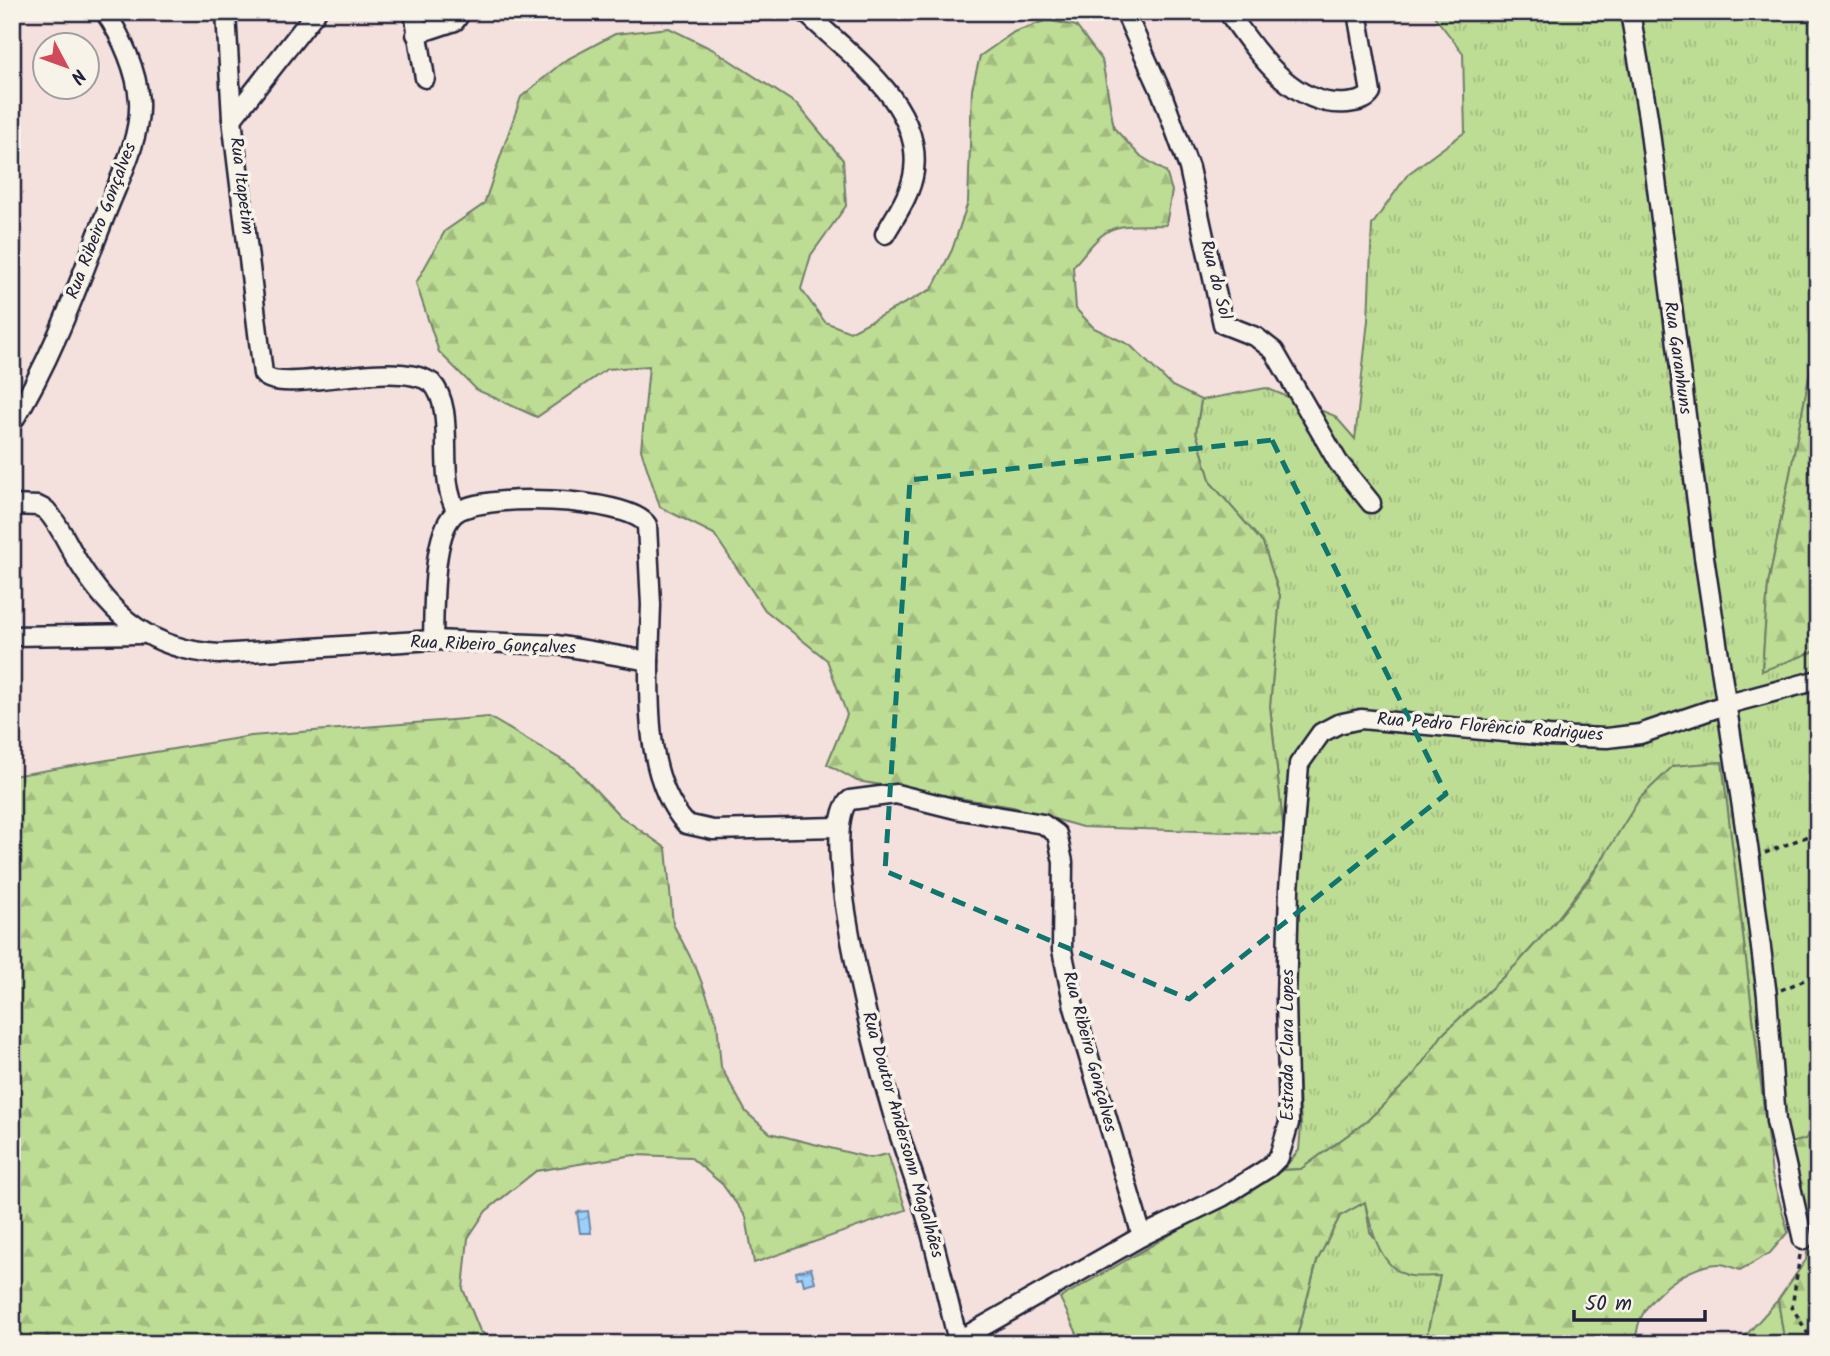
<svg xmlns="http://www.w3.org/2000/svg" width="1830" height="1356" font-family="Kalam,sans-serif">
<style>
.grass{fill:url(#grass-tufts);stroke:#707f68;stroke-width:2}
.forest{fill:url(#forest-firs);stroke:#707f68;stroke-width:2}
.water{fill:url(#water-waves);stroke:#6b8aae;stroke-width:2}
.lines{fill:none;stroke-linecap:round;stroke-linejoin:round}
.minor-casing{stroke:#22223b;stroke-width:23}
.path{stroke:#22223b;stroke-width:3.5;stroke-dasharray:5 5;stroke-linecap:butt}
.minor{stroke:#f7f3e8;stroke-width:18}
.marked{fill:none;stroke:#0f766e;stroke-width:5;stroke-dasharray:14 9;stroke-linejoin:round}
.labels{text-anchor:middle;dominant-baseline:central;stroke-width:7;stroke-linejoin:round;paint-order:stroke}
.street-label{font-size:18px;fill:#22223b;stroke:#f7f3e8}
</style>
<defs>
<pattern id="grass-tufts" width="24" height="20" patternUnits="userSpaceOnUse" patternTransform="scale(1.75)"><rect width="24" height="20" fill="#bddc94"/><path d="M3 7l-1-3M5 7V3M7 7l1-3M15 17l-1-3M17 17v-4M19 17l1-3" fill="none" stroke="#a2bc80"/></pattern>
<pattern id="forest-firs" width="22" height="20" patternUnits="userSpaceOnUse" patternTransform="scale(1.75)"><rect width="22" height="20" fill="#bddc94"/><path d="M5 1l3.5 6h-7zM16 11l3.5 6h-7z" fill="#a2bc80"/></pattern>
<pattern id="water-waves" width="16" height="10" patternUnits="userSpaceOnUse" patternTransform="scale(1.75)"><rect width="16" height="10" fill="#9cd0fa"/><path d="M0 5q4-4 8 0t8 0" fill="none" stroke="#86b2d7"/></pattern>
</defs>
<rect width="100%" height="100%" fill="#f4e0dd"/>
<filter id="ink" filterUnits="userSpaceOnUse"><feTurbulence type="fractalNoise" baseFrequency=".0143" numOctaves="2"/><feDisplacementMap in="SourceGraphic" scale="14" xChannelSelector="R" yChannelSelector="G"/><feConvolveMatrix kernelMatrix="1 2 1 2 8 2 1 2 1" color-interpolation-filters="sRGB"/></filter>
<g filter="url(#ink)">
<!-- grass -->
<g class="grass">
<polygon points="1431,12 1808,12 1818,36 1818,332 1768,585 1762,670 1818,650 1818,1108 1806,1139 1769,1149 1722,762 1673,766 1555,922 1518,963 1443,1034 1413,1076 1367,1121 1301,1169 1283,1170 1299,1150 1301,1125 1284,834 1270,706 1280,596 1263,543 1211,483 1196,432 1201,400 1266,388 1335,416 1355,439 1368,320 1372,225 1408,174 1465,132 1463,53"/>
<polygon points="1365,1202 1370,1232 1406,1275 1440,1276 1425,1344 1295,1344 1317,1261 1340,1216"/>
<polygon points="1778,1300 1784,1338 1792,1344 1738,1344"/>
</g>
<!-- forest -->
<g class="forest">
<path d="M1047 20 1076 26 1102 60 1114 128 1139 155 1166 172 1172 191 1166 225C1108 226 1111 221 1073 267L1076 309 1094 328 1130 345 1172 386 1201 400 1196 432 1211 483 1263 543 1280 596 1270 706 1284 834 1082 827 1013 807 857 781 827 764 847 715 827 660 765 610 714 534 660 507 641 450 649 366 607 369 537 417 477 390 439 352 416 283 445 231 484 204 521 97 564 61 615 34 669 28 714 50 798 105 843 160 846 206 811 255 801 289 825 322 850 332 932 289 952 250 968 202 972 89 980 56 1014 32Z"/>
<polygon points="1818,332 1818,650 1762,671 1768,585"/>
<polygon points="489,717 574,767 620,816 666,848 673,924 696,968 717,1022 721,1067 746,1112 770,1133 870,1158 888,1154 906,1210 754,1263 746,1217 722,1184 690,1157 634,1155 536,1171 486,1211 468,1238 463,1289 480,1331 499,1344 12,1344 12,776 251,736"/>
<path d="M1722 762 1772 1175 1788 1232 1770 1253 1740 1270C1734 1268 1725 1264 1719 1264 1685 1264 1628 1308 1638 1344H1425L1440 1276C1430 1276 1416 1278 1407 1275 1379 1267 1370 1225 1365 1202L1340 1216 1317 1261 1295 1344H1082L1060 1298 1283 1170 1301 1169 1367 1121 1413 1076 1443 1034 1518 963 1555 922 1592 876 1640 798 1673 766Z"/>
<polygon points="1818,1108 1818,1344 1792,1344 1784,1338 1778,1300 1806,1260 1810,1230 1791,1143 1806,1139"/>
</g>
<!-- water -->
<g class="water">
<polygon points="588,1211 591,1233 580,1233 577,1212"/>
<polygon points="811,1268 815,1282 804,1285 802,1277 797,1278 796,1272"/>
</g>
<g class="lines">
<defs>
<g id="minor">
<path d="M226 12 232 119 263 374C281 397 393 356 432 383 458 411 435 477 457 511"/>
<polyline points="414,12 425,78"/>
<path d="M805 12C847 53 923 103 914 171 911 194 896 215 885 234"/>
<polyline points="1125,12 1162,94 1189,168 1223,324 1256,337 1274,351 1338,462 1371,503"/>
<path d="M1228 12C1256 51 1293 108 1347 103 1356 102 1366 101 1371 93L1357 12"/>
<polyline points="1630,12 1648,117 1704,557 1750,860 1767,996 1776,1121 1803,1240"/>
<polyline points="416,34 455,21 461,12"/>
<polyline points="232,119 316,12"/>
<path d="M12 423C53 357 78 285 106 213 119 179 141 139 139 101 137 71 122 37 105 12"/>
<path d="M12 505 38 506 46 510C60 525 67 543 77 560 112 617 151 650 219 654L433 640 557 645 649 661C649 714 648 782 686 824L713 830 838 827"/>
<polyline points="12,636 142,634"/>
<path d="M433 640C434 610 432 537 453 515 476 491 629 497 647 525L651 605 649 661"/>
<path d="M958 1341C948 1301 939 1261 928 1222 916 1181 900 1141 889 1100 876 1057 815 825 850 800L896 794 960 810 1043 824 1057 834 1063 862 1062 950 1074 1007 1142 1236"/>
<polyline points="952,1344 1142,1236 1222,1197 1268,1168 1279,1157 1289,1123 1286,1000 1289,889 1299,764 1321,733 1338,724 1361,719 1549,736 1607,738 1640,734 1728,704 1818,680"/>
</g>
</defs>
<!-- minor casing -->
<use href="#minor" class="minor-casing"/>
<!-- path -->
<g class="path">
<polyline points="1765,853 1818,832"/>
<polyline points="1781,990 1818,974"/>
<polyline points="1800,1255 1792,1307 1814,1344"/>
</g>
<!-- minor -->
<use href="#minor" class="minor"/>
</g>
</g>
<!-- marked area -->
<path class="marked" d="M1272 440 1446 794 1189 999 885 871 910 480Z"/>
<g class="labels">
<!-- street labels -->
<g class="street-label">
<text transform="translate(241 186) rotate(83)">Rua Itapetim</text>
<text transform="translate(102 221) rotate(-69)">Rua Ribeiro Gonçalves</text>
<text transform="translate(1215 280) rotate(76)">Rua do Sol</text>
<text transform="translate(1677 358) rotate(82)">Rua Garanhuns</text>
<text transform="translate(493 646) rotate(2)">Rua Ribeiro Gonçalves</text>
<text transform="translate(1490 728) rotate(4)">Rua Pedro Florêncio Rodrigues</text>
<text transform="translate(1288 1045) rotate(-90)">Estrada Clara Lopes</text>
<text transform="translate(1089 1052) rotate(75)">Rua Ribeiro Gonçalves</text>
<text transform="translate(902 1135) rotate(74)">Rua Doutor Andersonn Magalhães</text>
</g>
</g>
<!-- margin -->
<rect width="1830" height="1356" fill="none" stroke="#f7f3e8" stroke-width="42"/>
<rect x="21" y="21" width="1788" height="1314" fill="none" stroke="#22223b" stroke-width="2.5" filter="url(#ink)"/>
<!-- north arrow -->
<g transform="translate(66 66) rotate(131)"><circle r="33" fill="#f7f3e8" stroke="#a29fa3" stroke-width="2"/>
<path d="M0-5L12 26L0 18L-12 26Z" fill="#d1495b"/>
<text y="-10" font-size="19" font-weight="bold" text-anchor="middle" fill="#22223b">N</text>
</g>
<!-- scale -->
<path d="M1574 1310v10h131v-10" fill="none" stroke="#22223b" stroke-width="3.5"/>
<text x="1585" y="1310" font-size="21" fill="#22223b" stroke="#f7f3e8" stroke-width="5" paint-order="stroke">50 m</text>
</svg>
